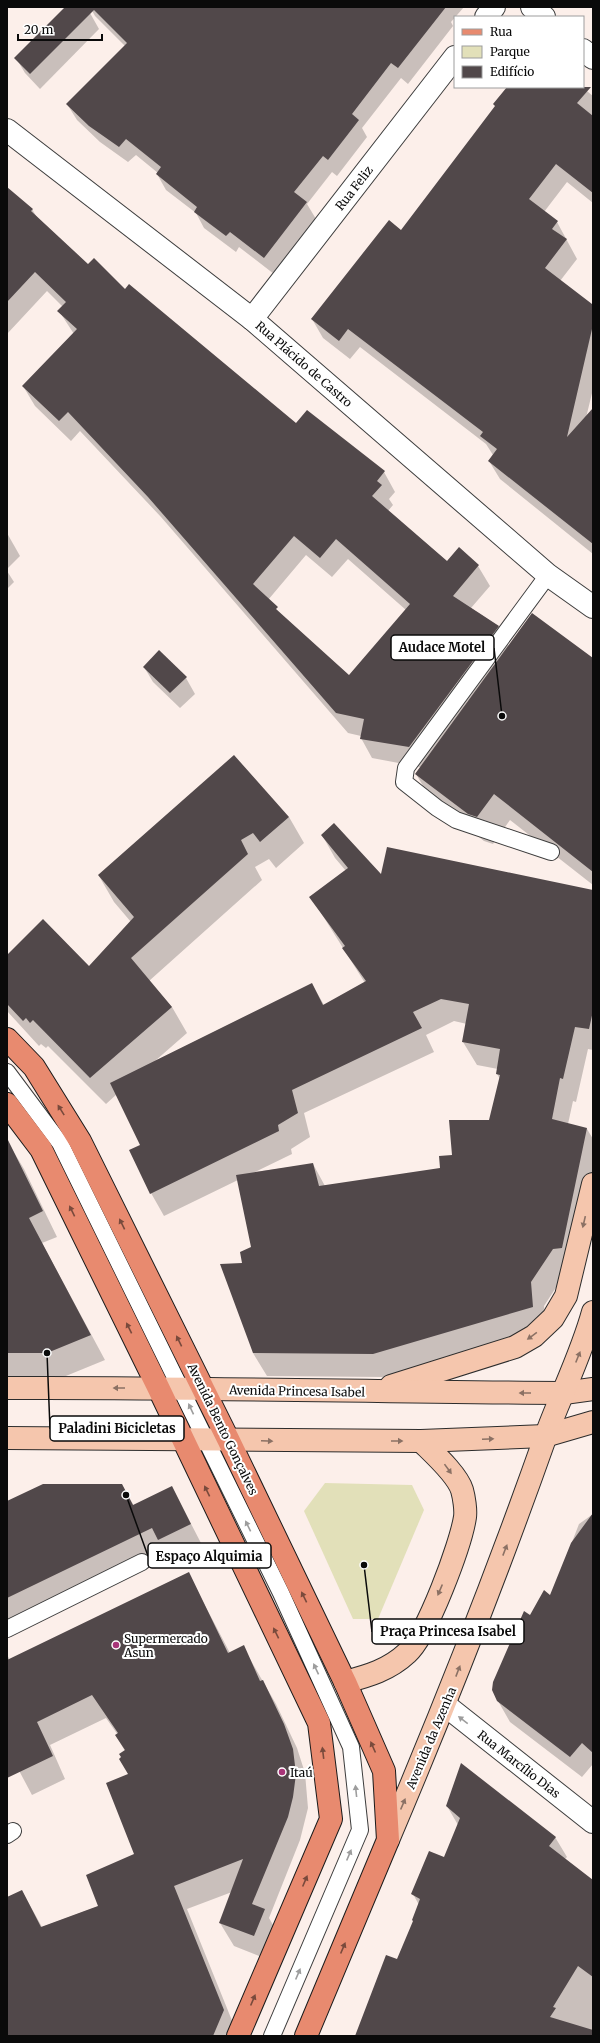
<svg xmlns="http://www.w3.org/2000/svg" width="600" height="2043" font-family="Merriweather,serif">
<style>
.green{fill:#e2e0b9}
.shadow{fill:#0003;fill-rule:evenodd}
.building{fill:#51484a;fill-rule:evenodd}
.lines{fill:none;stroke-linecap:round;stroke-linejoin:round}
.service-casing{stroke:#3d3d3d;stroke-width:18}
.minor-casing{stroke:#3d3d3d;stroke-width:24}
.secondary-casing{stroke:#2c2c2c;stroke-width:24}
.primary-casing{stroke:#1b1b1b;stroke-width:24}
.service{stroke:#fff;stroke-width:16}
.minor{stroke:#fff;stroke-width:22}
.secondary{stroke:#f5c6ad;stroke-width:22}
.primary{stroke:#e88a6f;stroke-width:22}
.oneway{fill:#794a3c}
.oneway2{fill:#8b7164}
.oneway3{fill:#9d9d9d}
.poi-dot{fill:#a83478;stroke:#fff;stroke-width:1.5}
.labels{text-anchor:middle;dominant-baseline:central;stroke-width:4;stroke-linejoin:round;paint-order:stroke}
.street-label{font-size:12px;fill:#0a0a0a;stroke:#fff}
.poi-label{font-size:12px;fill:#0a0a0a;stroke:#fff;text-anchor:start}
.leader{fill:none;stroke:#0a0a0a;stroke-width:1.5}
.callout-dot{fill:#0a0a0a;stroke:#fff;stroke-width:1.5}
.callout{fill:#fff;stroke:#0a0a0a;stroke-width:1.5}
.callout-label{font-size:13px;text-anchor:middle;font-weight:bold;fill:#0a0a0a}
</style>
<rect width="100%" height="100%" fill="#fcefea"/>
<!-- green -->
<polygon class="green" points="325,1483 412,1485 424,1510 378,1619 353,1619 304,1511"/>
<!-- shadow -->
<g class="shadow">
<polygon points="66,7 83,7 90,13 99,29 40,89 25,73 16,58"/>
<polygon points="90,7 464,7 451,22 453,26 408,84 401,78 362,128 367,137 337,176 332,172 307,204 316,219 274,274 239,247 236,252 204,228 196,213 166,190 157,174 158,173 136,155 128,162 100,142 77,120 67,104 125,46 95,16"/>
<polygon points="509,87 582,87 593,96 593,203 567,182 544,212 557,222 577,259 560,281 593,308 593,389 585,422 593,414 593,554 500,479 489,461 493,455 486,444 360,347 350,359 323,338 312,319 401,231 496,107"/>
<path d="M7 188 32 209 38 219 88 266 125 291 296 425 384 472 395 492 389 499 393 505 388 511 448 562 478 566 490 586 471 608 498 626 509 646 593 660V885L510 820 493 844 484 841 432 801 416 774 420 767 372 758 361 738V736L348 733 161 517 80 431 71 441 35 406 23 386 74 334 59 311 63 307 47 291 7 334ZM306 555 332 577 348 559 406 610 349 676 280 614 268 600Z"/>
<polygon points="7,533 20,556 7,569"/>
<polygon points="7,571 14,582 7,589"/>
<polygon points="159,652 186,678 195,694 180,708 153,682 144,667"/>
<path d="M289 817 304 843 276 868 269 859 255 867 262 880 149 981 172 1007 187 1033 155 1061 312 984 324 1005 365 983 311 897 346 871 335 858 322 835 381 876 593 891V1050L588 1049 576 1102 573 1101 568 1124 587 1129 593 1139V1186L566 1272 544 1306 546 1330 382 1377 267 1376 253 1353 244 1264 252 1248 238 1180 164 1216 151 1193 142 1145 117 1094 106 1104 48 1046 46 1048 41 1044 39 1046 7 1011V956L89 967 131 922 114 902 99 876ZM454 1021 467 1024 463 1042 477 1065 498 1069 497 1074 500 1079 490 1121 453 1155 441 1169 325 1186 313 1164 255 1172 292 1154 291 1149 310 1137 304 1113 434 1052 426 1035Z"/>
<polygon points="9,1144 24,1169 57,1237 42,1243 105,1360 61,1378 7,1378 7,1145"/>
<polygon points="122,1485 134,1506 172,1487 202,1545 171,1560 164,1548 7,1624 7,1502"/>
<polygon points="593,1514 593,1764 582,1777 510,1722 498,1701 530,1616 551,1596 579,1524"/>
<polygon points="188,1573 230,1653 243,1647 276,1704 297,1748 305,1773 308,1808 300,1840 269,1918 277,1932 267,1959 234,1946 220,1923 232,1892 187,1909 237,2033 236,2036 7,2036 7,1899 22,1891 42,1927 99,1906 135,1854 129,1775 125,1751 116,1736 118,1735 106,1718 50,1745 65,1779 32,1795 7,1748 7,1655 10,1660"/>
<polygon points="447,1806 555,1837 567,1857 565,1859 593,1881 593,2036 356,2036 397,1960 414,1922 419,1905 413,1894 445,1858 458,1825"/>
</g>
<!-- building -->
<g class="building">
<polygon points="65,7 446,7 398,68 391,63 352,114 359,120 328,160 323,156 294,192 307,202 264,258 230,232 226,236 194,212 197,207 156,174 161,167 126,139 119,147 89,126 66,104 127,43 94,10 30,74 14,58"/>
<polygon points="507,87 591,87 577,103 593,116 593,193 556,164 529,199 558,221 552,229 567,239 545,268 592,304 592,329 567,437 593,408 593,544 488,461 497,449 480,436 483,432 348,329 339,341 311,319 389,220 401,230 495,106 493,104"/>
<path d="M7 187 33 209 31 211 88 264 94 258 125 289 129 284 296 423 307 410 385 471 377 481 382 485 372 496 447 561 459 547 479 565 453 596 499 626 409 747 360 739 364 719 336 713 148 497 68 412 59 421 22 386 77 329 57 311 66 302 35 272 7 302ZM294 536 320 558 336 539 410 604 349 675 276 609 278 607 253 584Z"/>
<polygon points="532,613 593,658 593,872 494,794 477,817 468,814 415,774"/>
<polygon points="159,650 187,677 170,693 143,667"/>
<polygon points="234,755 289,817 260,842 253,833 241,840 248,854 131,958 172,1007 90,1078 33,1020 30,1023 26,1018 23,1021 7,1004 7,955 43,919 89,966 134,917 98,875"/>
<polygon points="334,823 381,874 387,847 593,890 593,1011 589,1029 575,1027 563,1079 560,1078 552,1119 587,1128 562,1248 553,1249 531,1282 533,1307 373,1354 253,1353 220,1264 242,1263 240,1252 251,1247 236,1175 313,1163 319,1186 440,1168 439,1156 452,1155 449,1120 489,1120 500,1075 496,1074 500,1049 462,1042 469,1004 441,999 413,1012 422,1028 292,1090 298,1113 278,1125 279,1131 150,1194 129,1150 140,1145 110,1083 312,983 323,1005 366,981 342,948 345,946 309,897 348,868 321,835"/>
<polygon points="7,1138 43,1211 29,1218 91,1335 47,1353 7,1353"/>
<polygon points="43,1484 122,1484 133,1505 172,1486 191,1524 158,1540 152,1528 7,1598 7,1501"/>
<polygon points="593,1513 593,1753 582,1743 570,1757 497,1701 492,1690 493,1682 524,1611 530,1615 544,1590 550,1595 571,1543"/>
<polygon points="189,1572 228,1653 244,1645 260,1681 263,1680 284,1724 293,1749 296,1774 293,1797 288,1817 252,1904 265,1909 254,1936 219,1923 243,1859 174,1886 224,2010 213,2036 7,2036 7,1897 22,1890 41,1927 98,1906 86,1875 134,1854 106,1783 128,1774 119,1759 121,1757 119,1754 125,1750 115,1735 118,1733 92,1695 37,1722 53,1756 7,1778 7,1660"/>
<polygon points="461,1763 556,1837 549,1846 593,1880 593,1977 578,1966 553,2007 556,2008 550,2017 593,2030 593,2036 355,2036 386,1955 397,1959 413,1921 412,1920 420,1899 411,1894 429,1851 444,1857 460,1818 446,1806"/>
</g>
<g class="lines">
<defs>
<g id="service">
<polyline points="548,575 406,768 404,782 437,808 456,820 551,852"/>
<polyline points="7,1072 60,1143 281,1593 351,1747 360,1830 272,2036"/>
<polyline points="7,1629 142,1562"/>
<polyline points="7,1835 13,1831"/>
</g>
<g id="minor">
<polyline points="532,7 544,17"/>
<polyline points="486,17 494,7"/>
<polyline points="583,50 593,58"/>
<polyline points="7,130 252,319 548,575 593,607"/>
<polyline points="252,319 455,57"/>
<polyline points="445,1705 593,1822"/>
</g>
<g id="secondary">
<polyline points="391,1386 515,1347 534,1336 553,1318 566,1296 593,1184"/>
<path d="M7 1388C193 1387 378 1392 564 1393L593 1389"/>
<polyline points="7,1438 421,1441 545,1436 593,1422"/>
<path d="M345 1682C368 1676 389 1670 407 1653 427 1636 461 1544 465 1517 466 1510 464 1497 462 1490 457 1474 433 1453 421 1441"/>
<path d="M388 1840C444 1708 497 1574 545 1438 560 1396 581 1356 593 1312"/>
</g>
<g id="primary">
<polyline points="7,1039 34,1067 80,1141 228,1439 345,1682 384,1771 388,1840 306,2036"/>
<polyline points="7,1104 41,1149 158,1387 319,1723 331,1819 238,2036"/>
</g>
</defs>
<!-- service casing -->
<use href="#service" class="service-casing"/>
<!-- minor casing -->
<use href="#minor" class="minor-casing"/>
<!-- secondary casing -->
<use href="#secondary" class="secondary-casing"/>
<!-- primary casing -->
<use href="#primary" class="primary-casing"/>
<!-- service -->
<use href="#service" class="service"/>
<!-- minor -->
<use href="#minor" class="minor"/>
<!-- secondary -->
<use href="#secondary" class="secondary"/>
<!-- primary -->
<use href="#primary" class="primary"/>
</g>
<!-- one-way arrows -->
<defs><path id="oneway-solid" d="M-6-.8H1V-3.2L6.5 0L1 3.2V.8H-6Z"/></defs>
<g class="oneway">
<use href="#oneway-solid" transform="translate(61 1110) rotate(-122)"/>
<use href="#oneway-solid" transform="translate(72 1211) rotate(-116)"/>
<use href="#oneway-solid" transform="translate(122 1224) rotate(-116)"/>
<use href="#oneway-solid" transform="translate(129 1328) rotate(-116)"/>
<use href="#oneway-solid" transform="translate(179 1341) rotate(-116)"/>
<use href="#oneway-solid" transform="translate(207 1491) rotate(-116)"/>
<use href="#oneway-solid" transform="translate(304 1597) rotate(-116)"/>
<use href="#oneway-solid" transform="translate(276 1633) rotate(-116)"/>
<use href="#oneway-solid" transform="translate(373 1747) rotate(-114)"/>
<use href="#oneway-solid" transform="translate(323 1753) rotate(-97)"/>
<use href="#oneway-solid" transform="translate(305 1881) rotate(-67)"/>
<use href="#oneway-solid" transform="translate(343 1948) rotate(-67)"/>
<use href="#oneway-solid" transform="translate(253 2000) rotate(-67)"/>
</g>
<g class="oneway2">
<use href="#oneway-solid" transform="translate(584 1222) rotate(103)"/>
<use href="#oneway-solid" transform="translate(532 1336) rotate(144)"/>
<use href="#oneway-solid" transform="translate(578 1357) rotate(-68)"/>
<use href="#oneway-solid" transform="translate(119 1388) rotate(180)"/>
<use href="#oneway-solid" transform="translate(525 1393) rotate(-180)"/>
<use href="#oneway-solid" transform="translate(488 1439) rotate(-2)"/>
<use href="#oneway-solid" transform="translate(267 1441) rotate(3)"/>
<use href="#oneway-solid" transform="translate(397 1441)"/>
<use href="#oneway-solid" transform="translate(448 1469) rotate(54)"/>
<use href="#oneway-solid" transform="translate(505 1550) rotate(-69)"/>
<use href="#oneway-solid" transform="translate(440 1590) rotate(113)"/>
<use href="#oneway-solid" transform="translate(458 1671) rotate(-69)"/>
<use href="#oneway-solid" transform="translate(403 1804) rotate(-67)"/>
</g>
<g class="oneway3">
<use href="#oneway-solid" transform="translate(191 1409) rotate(-115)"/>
<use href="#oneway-solid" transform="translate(248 1526) rotate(-116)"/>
<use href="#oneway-solid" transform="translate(316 1669) rotate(-115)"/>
<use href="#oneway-solid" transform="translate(463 1720) rotate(-142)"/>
<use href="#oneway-solid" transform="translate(356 1791) rotate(-96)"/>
<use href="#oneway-solid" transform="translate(349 1855) rotate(-67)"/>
<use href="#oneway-solid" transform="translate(298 1974) rotate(-67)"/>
</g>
<!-- markers -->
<g class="poi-dot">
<circle cx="116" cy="1645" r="4"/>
<circle cx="282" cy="1772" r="4"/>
</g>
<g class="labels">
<!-- street labels -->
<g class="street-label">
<text transform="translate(354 188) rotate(-52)">Rua Feliz</text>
<text transform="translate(304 364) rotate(41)">Rua Plácido de Castro</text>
<text transform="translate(297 1391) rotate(1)">Avenida Princesa Isabel</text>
<text transform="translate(223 1429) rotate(64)">Avenida Bento Gonçalves</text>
<text transform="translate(431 1738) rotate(-67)">Avenida da Azenha</text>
<text transform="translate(519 1764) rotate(38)">Rua Marcílio Dias</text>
</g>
<!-- poi labels -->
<g class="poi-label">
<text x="124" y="1638">Supermercado<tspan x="124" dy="14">Asun</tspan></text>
<text x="290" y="1772">Itaú</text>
</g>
</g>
<!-- callouts -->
<path class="leader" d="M502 716L494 648M47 1353L50 1429M126 1495L148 1556M364 1565L372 1632"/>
<g class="callout-dot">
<circle cx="502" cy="716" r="4"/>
<circle cx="47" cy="1353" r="4"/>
<circle cx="126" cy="1495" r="4"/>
<circle cx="364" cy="1565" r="4"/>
</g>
<g class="callout">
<rect x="391" y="635" width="103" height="25" rx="4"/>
<rect x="50" y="1416" width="134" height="25" rx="4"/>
<rect x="148" y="1543" width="123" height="25" rx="4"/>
<rect x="372" y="1619" width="152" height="25" rx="4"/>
</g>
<g class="callout-label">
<text x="442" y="652">Audace Motel</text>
<text x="117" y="1433">Paladini Bicicletas</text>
<text x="209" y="1561">Espaço Alquimia</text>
<text x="448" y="1636">Praça Princesa Isabel</text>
</g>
<!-- border -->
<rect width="600" height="2043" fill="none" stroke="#0a0a0a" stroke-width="16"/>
<!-- legend -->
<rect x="454" y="16" width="130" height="72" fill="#ffffff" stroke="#9d9d9d"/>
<rect x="462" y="29" width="20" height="6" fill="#e88a6f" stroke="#9d9d9d"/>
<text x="490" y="36" font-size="12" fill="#0a0a0a">Rua</text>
<rect x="462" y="46" width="20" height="12" fill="#e2e0b9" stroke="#9d9d9d"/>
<text x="490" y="56" font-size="12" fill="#0a0a0a">Parque</text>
<rect x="462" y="66" width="20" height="12" fill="#51484a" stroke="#9d9d9d"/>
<text x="490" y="76" font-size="12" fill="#0a0a0a">Edifício</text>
<!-- scale -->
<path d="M18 34v6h84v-6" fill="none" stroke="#0a0a0a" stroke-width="2"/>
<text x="24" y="34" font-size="12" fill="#0a0a0a" stroke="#ffffff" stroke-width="3" paint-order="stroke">20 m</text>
</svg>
